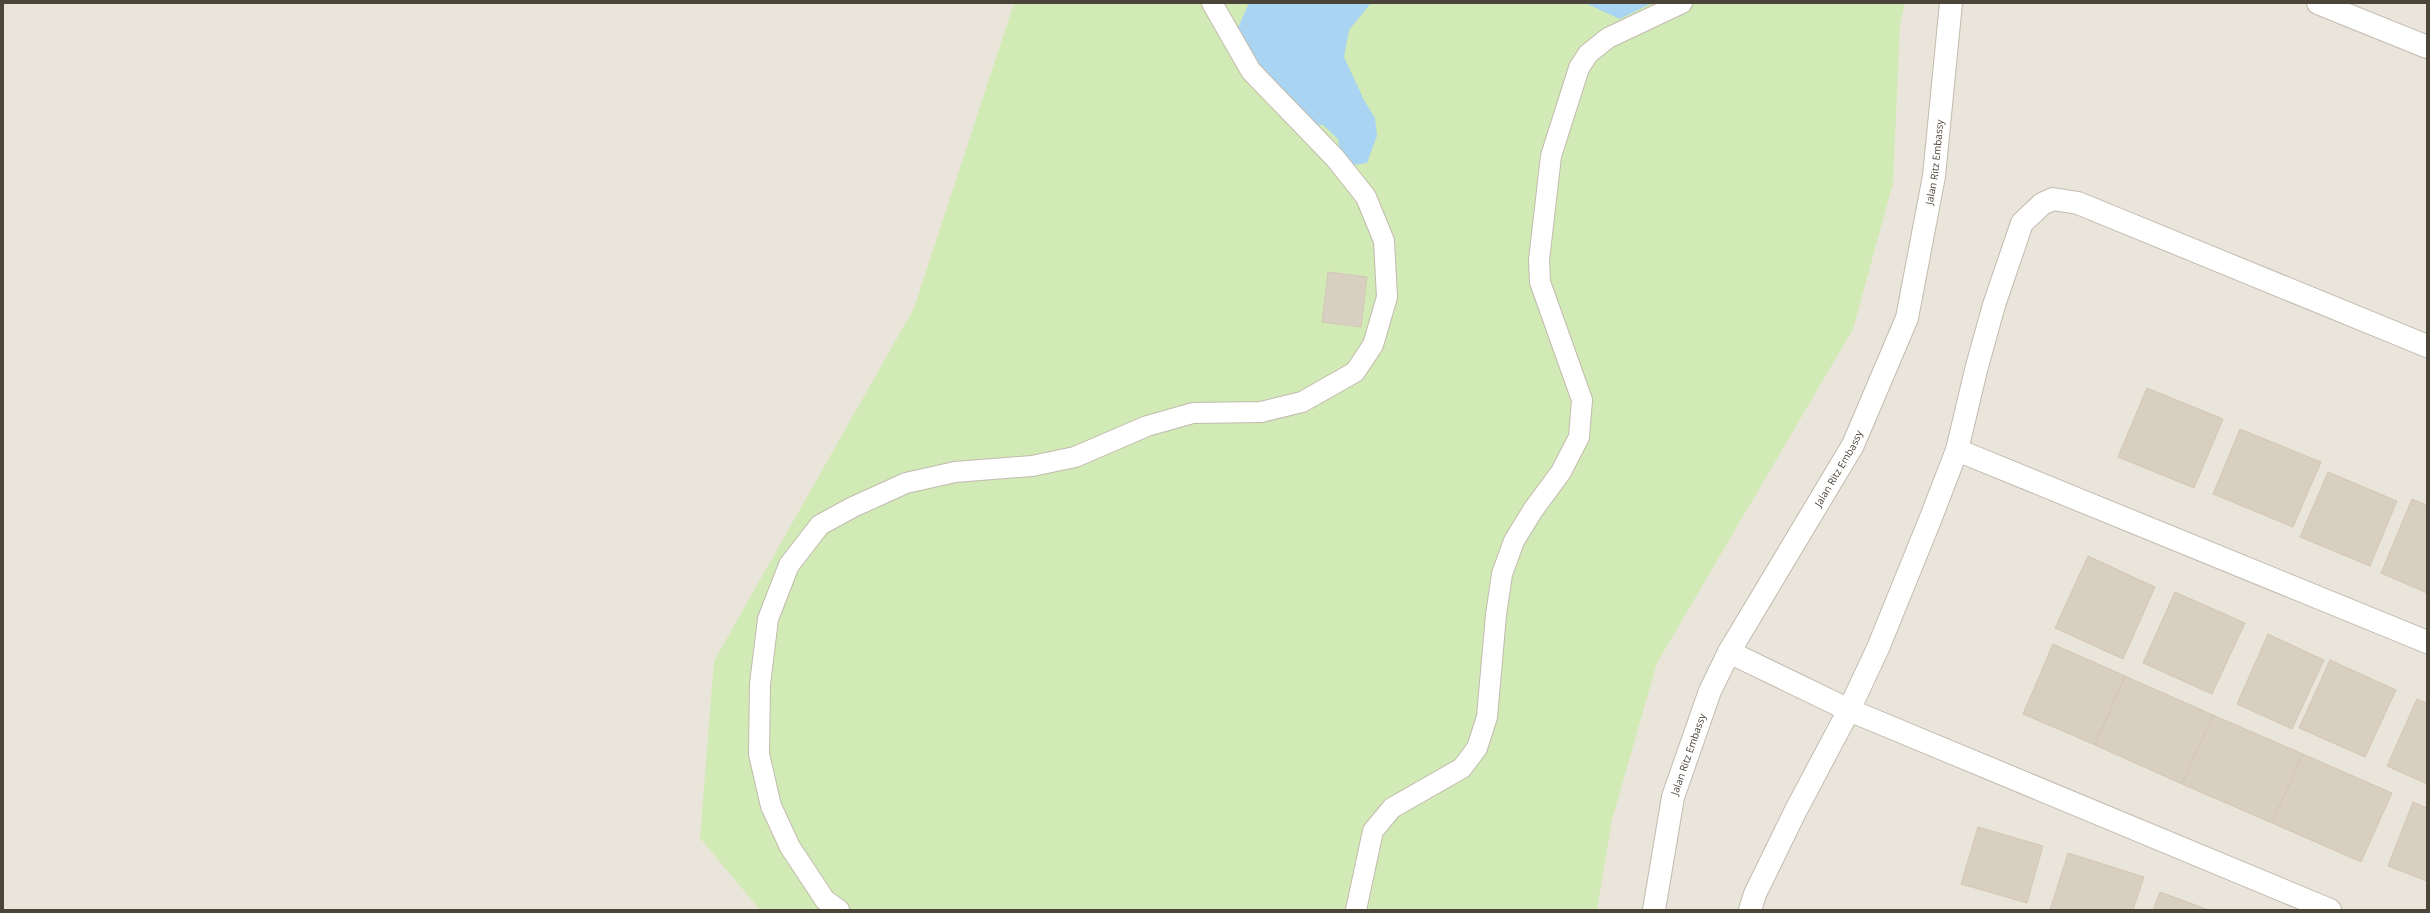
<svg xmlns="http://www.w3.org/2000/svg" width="2430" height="913" font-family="'Open Sans',sans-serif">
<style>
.residential{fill:#eae5da}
.green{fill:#d2eab5}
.water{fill:#a9d4f2}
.building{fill:#d8cfc1;stroke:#d3c7b4}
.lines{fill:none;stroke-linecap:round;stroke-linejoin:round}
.lane-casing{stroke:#c2bbae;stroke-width:22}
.street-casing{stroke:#c2bbae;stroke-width:24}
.lane{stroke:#fff;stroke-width:20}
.street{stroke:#fff;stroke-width:22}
.labels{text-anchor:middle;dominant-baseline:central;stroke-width:3;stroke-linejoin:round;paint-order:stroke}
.street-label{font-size:10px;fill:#4b4439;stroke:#fff}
</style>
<rect width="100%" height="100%" fill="#f6f3ec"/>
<!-- residential -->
<rect class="residential" x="3" y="3" width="2424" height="907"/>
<!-- green -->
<polygon class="green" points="1014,3 1905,3 1900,25 1893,183 1853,329 1657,663 1612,820 1597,910 760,910 700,838 714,661 914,308"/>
<!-- water -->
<g class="water">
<polygon points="1249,3 1371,3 1349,30 1344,57 1364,100 1375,118 1377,136 1367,163 1353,165 1341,156 1338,139 1323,125 1304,123 1278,100 1237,30"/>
<polygon points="1585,3 1652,3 1620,19"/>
</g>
<!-- building -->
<g class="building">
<polygon points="1328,272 1367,277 1361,327 1322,322"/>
<polygon points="2147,388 2223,419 2194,488 2118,457"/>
<polygon points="2240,429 2321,462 2293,527 2213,494"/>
<polygon points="2328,472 2397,501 2370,566 2300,537"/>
<polygon points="2412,499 2427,505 2427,593 2381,573"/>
<polygon points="2088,556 2155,587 2123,659 2055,628"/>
<polygon points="2175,592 2245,623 2212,694 2143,663"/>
<polygon points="2268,634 2324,660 2292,729 2237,704"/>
<polygon points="2053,644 2125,676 2095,745 2023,714"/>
<polygon points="2330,660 2396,690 2365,757 2299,728"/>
<polygon points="2125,676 2213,715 2182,784 2095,745"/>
<polygon points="2417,699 2427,703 2427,784 2387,766"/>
<polygon points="2213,715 2303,754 2272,823 2182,784"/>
<polygon points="2303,754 2392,793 2361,862 2272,823"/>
<polygon points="2413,802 2427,808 2427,881 2388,866"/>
<polygon points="1978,827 2043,846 2027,903 1961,884"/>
<polygon points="2068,853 2144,877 2133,910 2050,910"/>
<polygon points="2160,892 2209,910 2153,910"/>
</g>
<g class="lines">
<defs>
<g id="lane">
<polyline points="839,910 825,900 790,847 771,806 759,754 760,684 768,619 789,565 820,525 853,507 906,483 955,472 1032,466 1075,457 1147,426 1193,413 1261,412 1302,402 1355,372 1373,345 1387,297 1384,241 1366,197 1335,158 1251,71 1212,3"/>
<polyline points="1356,910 1373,831 1392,808 1462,768 1477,748 1487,717 1496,615 1502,574 1514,541 1533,510 1561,472 1579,437 1582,400 1540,282 1539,260 1551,156 1579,68 1588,54 1608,38 1682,3"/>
</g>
<g id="street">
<polyline points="2318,3 2427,47"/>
<polyline points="1957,450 2427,642"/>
<polyline points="1729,652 1849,710 2330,910"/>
<path id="s1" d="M1654 910 1673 797 1710 691 1729 652 1853 445 1907 318 1934 176 1951 3"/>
<polyline points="1750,910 1755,894 1795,812 1849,710 1878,648 1930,520 1957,450 1976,370 1994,305 2022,223 2042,204 2053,199 2078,203 2427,346"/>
</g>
</defs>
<!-- lane casing -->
<use href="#lane" class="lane-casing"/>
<!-- street casing -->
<use href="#street" class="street-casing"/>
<!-- lane -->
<use href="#lane" class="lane"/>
<!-- street -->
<use href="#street" class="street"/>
</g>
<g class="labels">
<!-- street labels -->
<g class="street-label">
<text stroke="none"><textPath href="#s1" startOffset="808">Jalan Ritz Embassy</textPath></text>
<text stroke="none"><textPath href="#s1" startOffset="484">Jalan Ritz Embassy</textPath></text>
<text stroke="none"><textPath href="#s1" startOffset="160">Jalan Ritz Embassy</textPath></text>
</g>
</g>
<!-- border -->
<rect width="2430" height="913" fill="none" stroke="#4b4439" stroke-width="8"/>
</svg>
